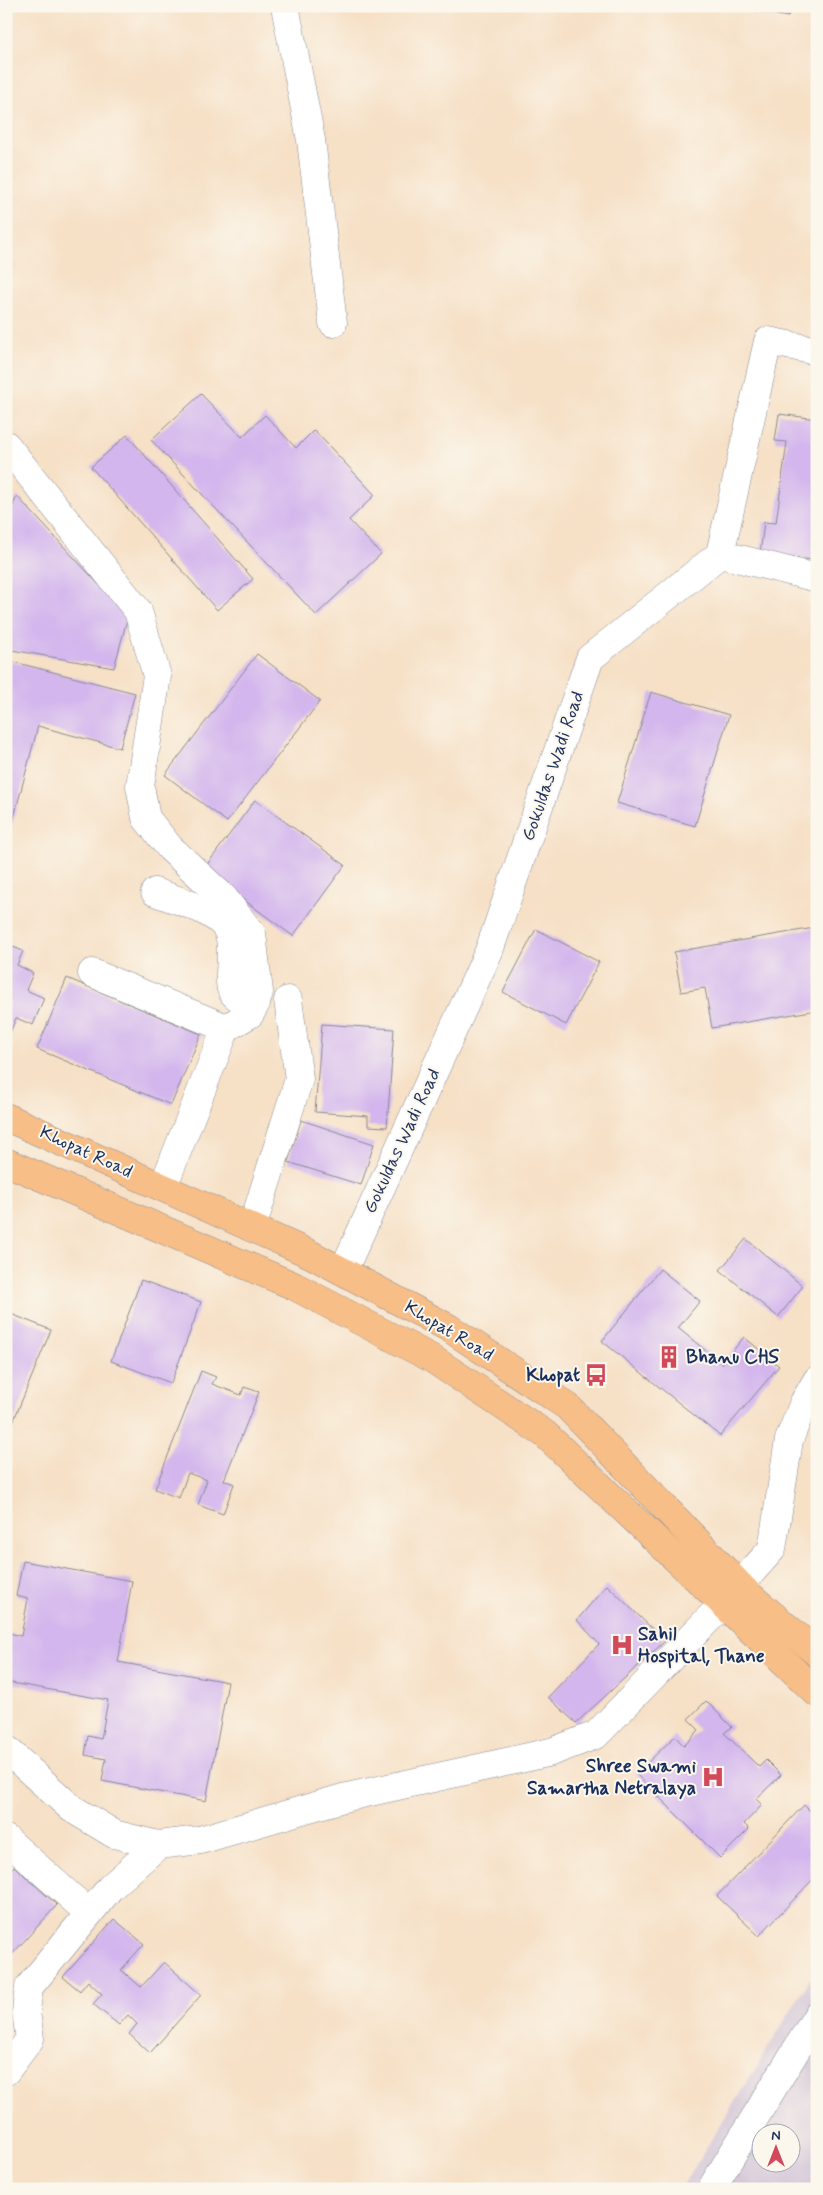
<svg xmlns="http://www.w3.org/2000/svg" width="823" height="2195" font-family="Mynerve,sans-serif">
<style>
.industrial{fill:#ccbed4;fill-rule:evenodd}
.building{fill:#d3b6ed}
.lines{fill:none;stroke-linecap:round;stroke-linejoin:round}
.minor-casing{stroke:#888892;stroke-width:29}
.major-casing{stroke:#888892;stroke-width:29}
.minor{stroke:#fff;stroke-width:28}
.major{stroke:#f7be87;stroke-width:28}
.labels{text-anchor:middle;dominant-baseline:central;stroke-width:4;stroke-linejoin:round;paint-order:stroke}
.street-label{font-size:19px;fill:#1b2f5e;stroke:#fbf7ec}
.poi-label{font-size:19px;font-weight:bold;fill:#1b2f5e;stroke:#fbf7ec;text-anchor:start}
</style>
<rect width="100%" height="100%" fill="#fbf7ec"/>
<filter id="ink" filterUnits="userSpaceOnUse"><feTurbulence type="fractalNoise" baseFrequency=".02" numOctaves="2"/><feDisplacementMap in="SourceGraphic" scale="10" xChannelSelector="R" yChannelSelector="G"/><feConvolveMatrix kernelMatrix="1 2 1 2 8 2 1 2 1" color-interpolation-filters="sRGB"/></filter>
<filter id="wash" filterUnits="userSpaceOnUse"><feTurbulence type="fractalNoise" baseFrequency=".0096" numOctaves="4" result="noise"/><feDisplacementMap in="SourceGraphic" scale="20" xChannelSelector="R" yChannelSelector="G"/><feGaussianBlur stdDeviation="1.12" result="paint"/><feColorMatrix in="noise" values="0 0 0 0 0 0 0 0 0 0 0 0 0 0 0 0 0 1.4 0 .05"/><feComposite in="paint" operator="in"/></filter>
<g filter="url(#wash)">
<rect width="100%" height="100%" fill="#f6e0c6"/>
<!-- industrial -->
<path class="industrial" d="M817 1968V2189H681ZM760 2132H790V2162H760Z"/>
<g id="blocks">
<!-- building -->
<g class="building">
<polygon points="731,6 790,6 788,17"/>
<polygon points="201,394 242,437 265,415 296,448 314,430 375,495 349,520 381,554 316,615 151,440"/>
<polygon points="779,414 817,419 817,541 813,560 760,554 764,522 776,523 787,442 775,441"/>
<polygon points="127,435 253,579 217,610 91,467"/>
<polygon points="17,496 128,616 114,668 6,649 6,521"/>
<polygon points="257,654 320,701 227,822 165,775"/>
<polygon points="6,660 135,693 120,748 38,726 9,836 6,835"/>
<polygon points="651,692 729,715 695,826 617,803"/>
<polygon points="255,800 345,865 293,936 203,870"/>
<polygon points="814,928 817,943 817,1010 712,1028 705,988 681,992 674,952"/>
<polygon points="536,929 599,962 566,1025 503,992"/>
<polygon points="6,944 23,951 17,965 33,973 26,990 44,998 33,1025 16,1018 6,1042"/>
<polygon points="67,978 201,1034 171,1105 37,1049"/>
<polygon points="322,1024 394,1029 387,1127 368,1126 368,1116 315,1112"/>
<polygon points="301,1120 374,1144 361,1185 288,1162"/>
<polygon points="746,1239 803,1286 778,1317 720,1270"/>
<polygon points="660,1269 700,1301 678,1328 722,1364 744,1337 779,1366 720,1436 602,1341"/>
<polygon points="141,1280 201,1302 171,1383 111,1361"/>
<polygon points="6,1312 51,1330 6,1439"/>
<polygon points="201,1371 216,1377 212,1384 241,1395 244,1387 259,1392 224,1480 234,1484 223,1514 198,1505 207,1480 188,1473 179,1498 155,1489"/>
<polygon points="23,1561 132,1581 118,1662 228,1682 206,1801 102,1781 106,1759 85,1755 88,1736 101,1739 108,1700 6,1682 6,1647 9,1633 21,1636 28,1599 16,1596"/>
<polygon points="607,1585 665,1641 576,1723 548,1697 599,1644 577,1620"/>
<polygon points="706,1701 732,1727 724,1733 759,1767 766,1760 781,1775 756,1799 762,1805 744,1824 749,1829 720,1858 636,1774 675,1736 684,1746 699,1730 688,1719"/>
<polygon points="804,1805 817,1818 817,1875 759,1936 717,1896"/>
<polygon points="14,1866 57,1905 6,1961 6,1875"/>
<polygon points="114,1919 144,1944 121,1970 141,1987 164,1962 201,1995 150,2053 129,2034 137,2024 128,2015 119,2025 93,2004 102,1994 88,1981 80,1991 63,1977"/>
</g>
</g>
</g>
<g filter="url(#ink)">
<use href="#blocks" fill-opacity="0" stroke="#888892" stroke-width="1"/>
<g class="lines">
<defs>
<g id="minor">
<polyline points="285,6 311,140 333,323"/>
<polyline points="6,445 138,611 157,676 140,786 146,818 170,848 223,897 252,934 259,992 256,1003 250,1014 226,1028 163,1187"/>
<polyline points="720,554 817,578"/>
<path d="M155 892C176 900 210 909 224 925 240 944 222 985 235 995 239 999 250 1001 256 1003"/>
<polyline points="92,973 226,1028"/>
<polyline points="252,1228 299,1079 288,1000"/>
<polyline points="343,1271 489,951 590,658 720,554 768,341 817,351"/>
<polyline points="6,1749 71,1808 114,1834 158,1845 200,1840 343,1798 551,1752 596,1735 724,1603 772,1549 789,1440 804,1402 817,1380"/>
<polyline points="6,1839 89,1913"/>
<polyline points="6,2071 30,2039 26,2012 29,1987 110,1888 158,1845"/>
<polyline points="711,2189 817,2016"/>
</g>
<g id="major">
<polyline points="6,1117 310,1254 449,1328 567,1406 748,1594 817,1653"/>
<polyline points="6,1162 294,1286 431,1358 545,1434 817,1693"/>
</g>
</defs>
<!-- minor casing -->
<use href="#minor" class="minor-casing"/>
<!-- major casing -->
<use href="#major" class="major-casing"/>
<!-- minor -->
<use href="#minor" class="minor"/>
<!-- major -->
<use href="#major" class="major"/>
</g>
</g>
<!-- icons -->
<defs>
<symbol id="building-bare" viewBox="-9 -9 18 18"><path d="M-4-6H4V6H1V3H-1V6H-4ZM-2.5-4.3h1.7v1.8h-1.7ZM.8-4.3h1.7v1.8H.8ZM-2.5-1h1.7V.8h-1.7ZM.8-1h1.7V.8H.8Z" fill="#d1495b" stroke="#fbf7ec" stroke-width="2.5" paint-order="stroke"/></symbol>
<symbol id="bus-bare" viewBox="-9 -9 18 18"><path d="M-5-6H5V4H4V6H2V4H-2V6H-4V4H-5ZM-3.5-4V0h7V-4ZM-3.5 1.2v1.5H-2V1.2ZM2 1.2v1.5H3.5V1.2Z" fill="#d1495b" stroke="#fbf7ec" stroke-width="2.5" paint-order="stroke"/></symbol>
<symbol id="hospital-bare" viewBox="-9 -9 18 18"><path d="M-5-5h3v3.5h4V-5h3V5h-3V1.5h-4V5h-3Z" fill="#d1495b" stroke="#fbf7ec" stroke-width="2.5" paint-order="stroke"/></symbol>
</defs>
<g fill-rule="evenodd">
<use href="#building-bare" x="653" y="1341" width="32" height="32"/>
<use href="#bus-bare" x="580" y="1359" width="32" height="32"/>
<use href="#hospital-bare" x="606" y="1629" width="32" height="32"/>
<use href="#hospital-bare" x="697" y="1761" width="32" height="32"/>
</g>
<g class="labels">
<!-- street labels -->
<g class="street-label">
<text transform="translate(553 766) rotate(-71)">Gokuldas Wadi Road</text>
<text transform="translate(402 1141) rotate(-65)">Gokuldas Wadi Road</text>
<text transform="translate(86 1152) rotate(25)">Khopat Road</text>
<text transform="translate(449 1331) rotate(31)">Khopat Road</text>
</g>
<!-- poi labels -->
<g class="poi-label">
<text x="686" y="1357">Bhanu CHS</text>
<text x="580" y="1375" text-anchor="end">Khopat</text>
<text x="638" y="1634">Sahil<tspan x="638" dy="22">Hospital, Thane</tspan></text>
<text x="696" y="1766" text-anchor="end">Shree Swami<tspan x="696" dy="22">Samartha Netralaya</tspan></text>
</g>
</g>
<!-- margin -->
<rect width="823" height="2195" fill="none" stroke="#fbf7ec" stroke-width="25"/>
<!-- north arrow -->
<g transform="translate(776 2148)"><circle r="24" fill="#fbf7ec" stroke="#a1a7b3"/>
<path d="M0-4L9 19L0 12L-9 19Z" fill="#d1495b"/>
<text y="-8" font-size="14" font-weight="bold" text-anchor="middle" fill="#1b2f5e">N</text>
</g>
</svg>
